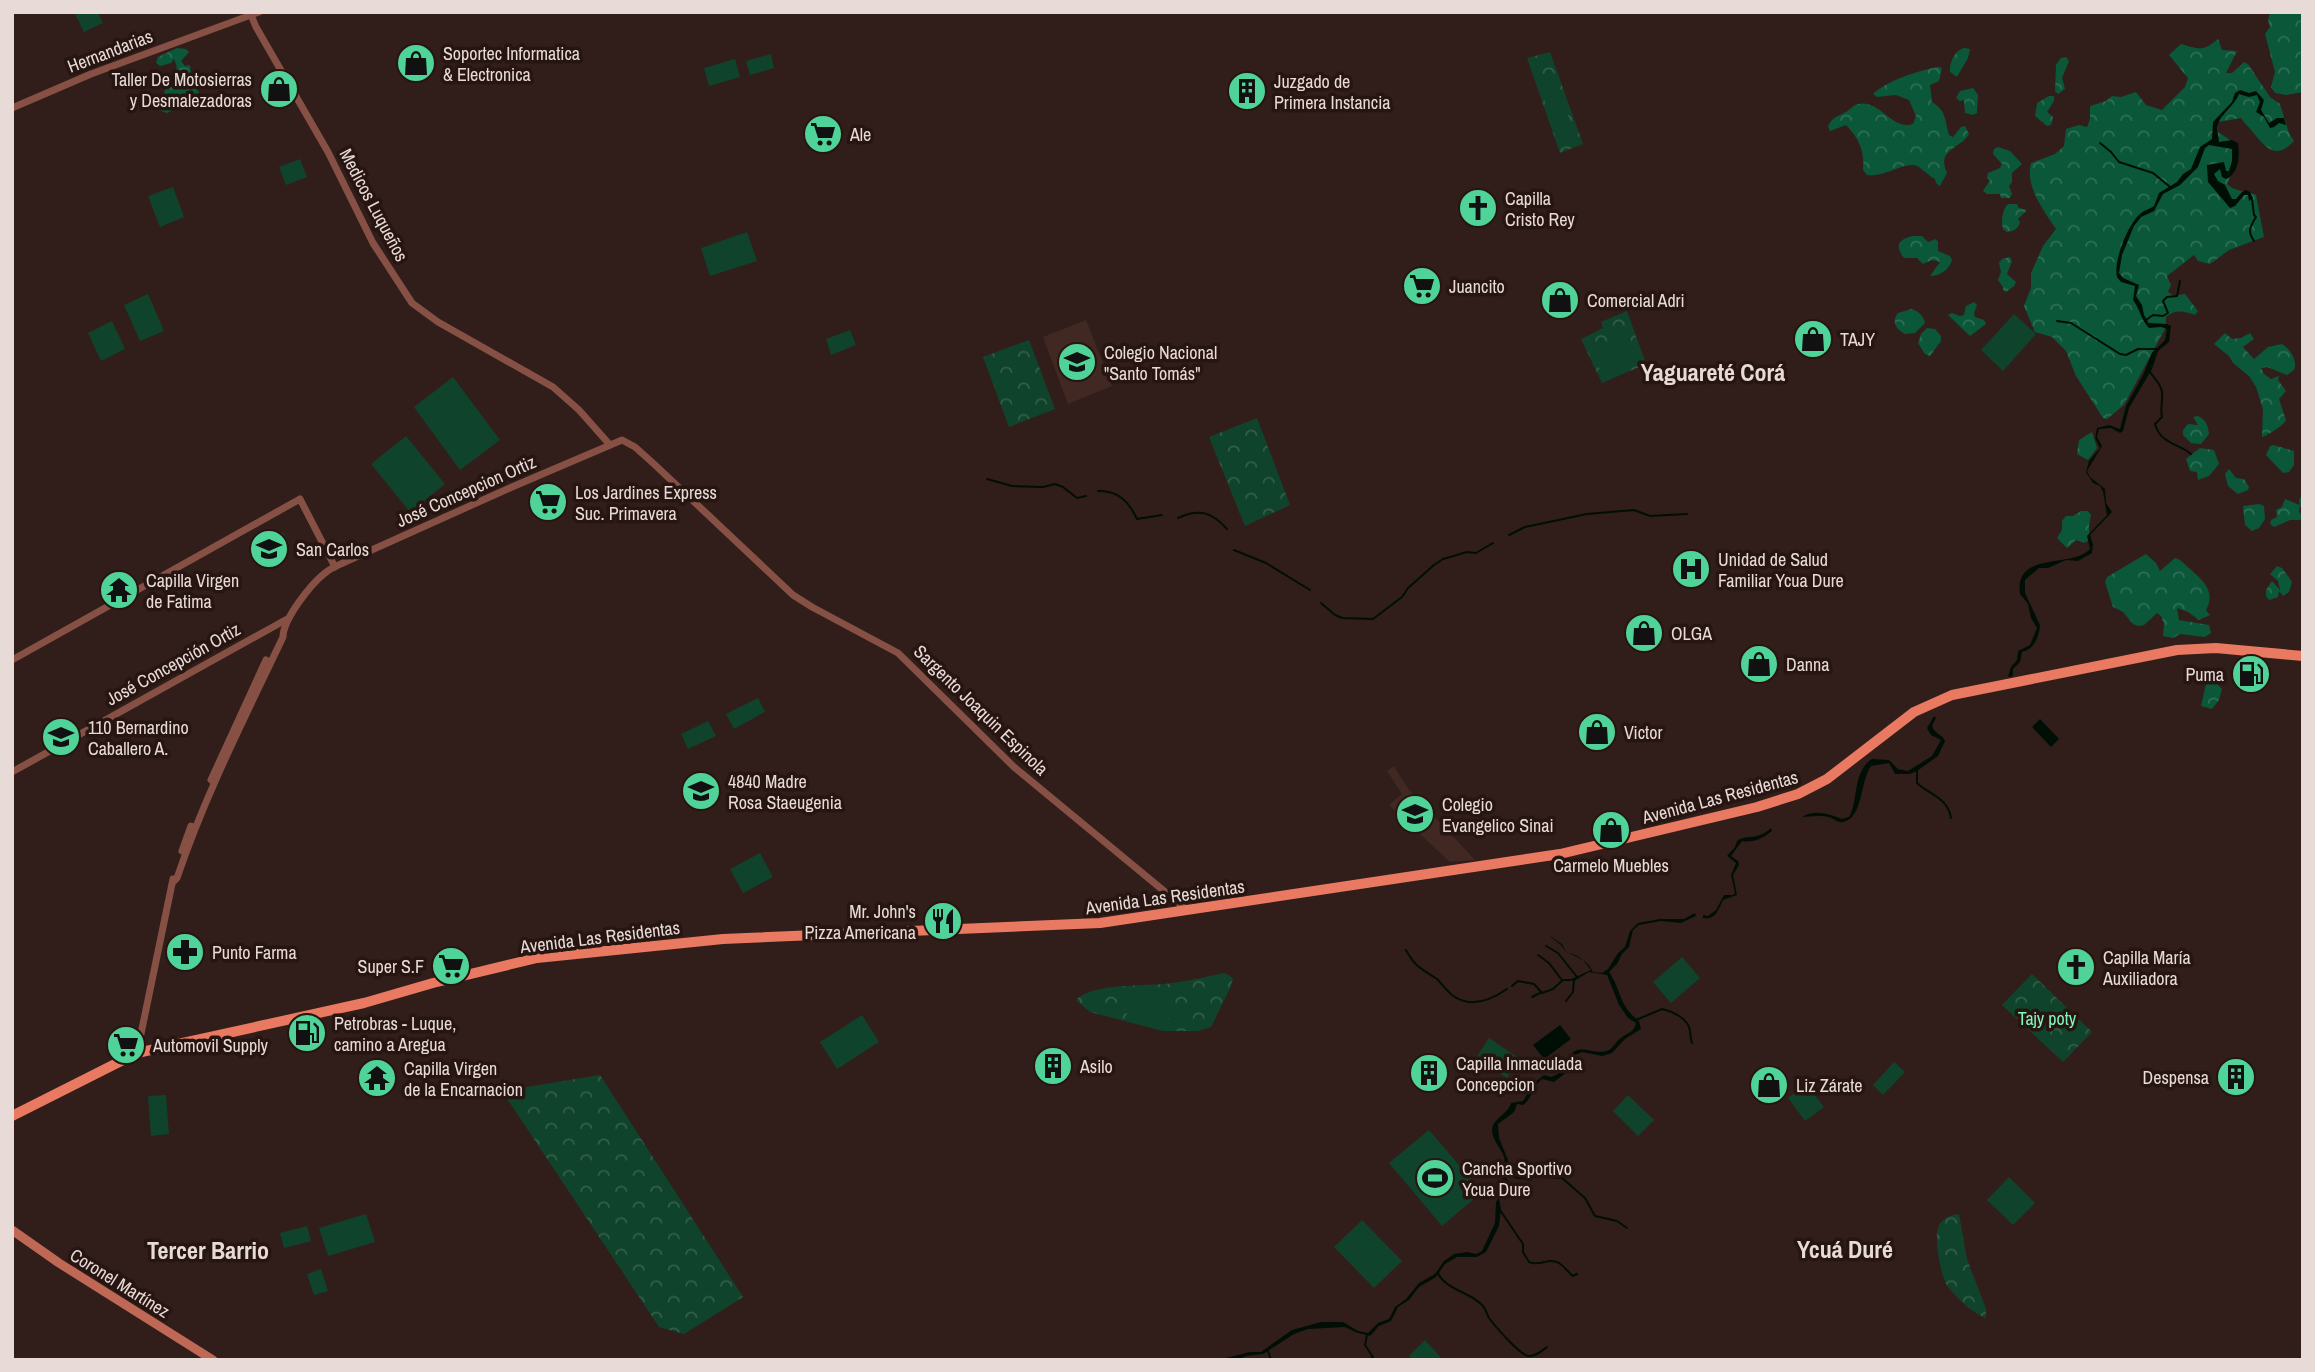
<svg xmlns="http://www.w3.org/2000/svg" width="2315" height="1372" font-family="'Archivo Narrow',sans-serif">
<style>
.built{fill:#412823}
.forest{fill:url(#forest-crowns)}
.park{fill:url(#park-crowns)}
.pitch{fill:#10432c}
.water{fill:#000f05}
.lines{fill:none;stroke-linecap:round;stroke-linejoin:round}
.stream{stroke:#000f05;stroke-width:2}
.tertiary{stroke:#865044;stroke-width:7}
.secondary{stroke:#be6855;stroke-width:9}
.primary{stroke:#e97961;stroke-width:10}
.labels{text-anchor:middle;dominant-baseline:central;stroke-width:7;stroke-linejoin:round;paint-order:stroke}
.street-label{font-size:18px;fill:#e8dbd7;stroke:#271511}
.poi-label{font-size:18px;fill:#e8dbd7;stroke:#271511;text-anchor:start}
.park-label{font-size:18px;fill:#7ff8bd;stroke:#271511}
.district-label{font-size:24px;font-weight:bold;fill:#e8dbd7;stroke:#271511}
</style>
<defs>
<pattern id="forest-crowns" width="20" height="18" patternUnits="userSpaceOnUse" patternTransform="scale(1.75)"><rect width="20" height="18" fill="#0a5739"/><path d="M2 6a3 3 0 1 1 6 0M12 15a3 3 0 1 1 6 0" fill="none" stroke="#2e6f55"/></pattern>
<pattern id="park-crowns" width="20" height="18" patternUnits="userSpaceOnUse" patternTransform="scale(1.75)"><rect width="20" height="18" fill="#10432c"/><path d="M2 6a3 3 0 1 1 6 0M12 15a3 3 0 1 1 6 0" fill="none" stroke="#335e4a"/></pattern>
</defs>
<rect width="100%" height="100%" fill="#311e1a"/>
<!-- built -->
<g class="built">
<polygon points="1086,320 1112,386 1068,404 1043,337"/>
<polygon points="1394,766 1409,790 1475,860 1450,862 1389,805 1402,794 1387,771"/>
</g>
<!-- forest -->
<g class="forest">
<polygon points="2270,12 2303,12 2303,92 2286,95 2275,93 2271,87 2275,72 2265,34 2270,27 2268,20"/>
<path d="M2218 39 2222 50 2237 51 2226 73H2232L2244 62 2248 64 2270 97 2280 104 2289 133 2294 141C2275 161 2265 147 2252 131 2248 126 2244 123 2241 118L2218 122V132L2230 140 2236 162 2227 184C2235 192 2246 190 2256 195L2264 237 2229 250 2210 264 2198 261 2194 255 2167 276 2171 285 2168 292 2174 296 2185 294 2198 311 2195 315C2184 311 2175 309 2166 317V327L2124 405 2107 419 2103 418 2076 376 2066 351 2052 337 2035 332 2024 306 2031 288V273L2043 246 2056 229C2043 210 2025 186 2031 163L2055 154 2064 146 2066 129 2079 125 2087 127 2090 119V106L2106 101 2112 96 2121 97 2136 92 2146 105 2162 110 2185 87 2188 78 2169 55 2181 44C2199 49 2203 52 2218 39Z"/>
<polygon points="177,48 186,49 189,52 181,61 185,66 190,65 191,74 187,75 175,73 177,67 174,59 171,63 160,66 156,63 158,57"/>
<path d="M1965 48 1970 49 1968 58 1957 77 1950 72C1949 63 1955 49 1965 48Z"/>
<polygon points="2066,57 2069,61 2062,78 2065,89 2058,94 2055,91 2056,65 2061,58"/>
<path d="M1938 67 1942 68 1939 81 1930 85 1932 102C1947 112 1944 118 1949 135L1953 137 1961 127 1965 126 1969 134C1960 150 1936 148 1947 173L1940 186 1936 183 1935 179C1929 176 1923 169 1917 166 1904 161 1885 178 1867 175L1863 170C1865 152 1859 138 1846 125L1830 131 1828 127C1831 118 1836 117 1844 113 1849 111 1853 105 1858 104 1880 99 1892 131 1913 124L1916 116 1909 100 1896 95 1877 97 1873 94C1886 81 1920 70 1938 67Z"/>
<polygon points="185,85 195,87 199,92 194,100 167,113 161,111 161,105 165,100 164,93 166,87 180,87"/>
<polygon points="1973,88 1978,95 1977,113 1973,115 1965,113 1964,100 1960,101 1956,98 1960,91"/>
<polygon points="2049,96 2054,96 2054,101 2047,112 2053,117 2051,125 2047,126 2035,116 2037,103"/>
<polygon points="1998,147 2010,151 2022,164 2012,173 2012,182 2009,186 2012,194 2010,198 2001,198 2000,194 1987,194 1983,191 1990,180 1987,178 1988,173 2000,168 2002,164 1993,154 1994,149"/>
<path d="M2008 204H2017L2019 208 2027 210 2018 219 2020 222C2018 229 2014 231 2007 232L2003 229C2001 221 2002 210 2008 204Z"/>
<path d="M1913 236H1922L1928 242 1936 239 1938 242V251L1950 256 1952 260C1949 270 1940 276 1930 276L1940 262 1932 260 1923 264 1917 258H1904C1894 245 1899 239 1913 236Z"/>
<polygon points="2010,257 2012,261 2007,274 2016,282 2014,286 2006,292 2003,290 2003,287 1998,280 2001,272 1999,263 2002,259"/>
<polygon points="1974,302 1977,305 1974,313 1975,317 1984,320 1986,324 1970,336 1948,315 1952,313 1960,316 1964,315 1966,306"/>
<path d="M1911 309C1917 310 1924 316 1925 323L1915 333 1905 334C1896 329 1891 322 1898 313Z"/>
<polygon points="1927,328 1935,329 1941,336 1941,341 1930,356 1925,354 1918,343 1921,334"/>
<path d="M2225 333 2232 339 2241 338 2250 333 2254 339 2243 347 2254 359 2268 347 2282 344C2290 349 2298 361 2294 370L2287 375 2267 367 2261 368 2264 374 2271 379 2279 376 2278 380 2286 391 2279 399 2286 420C2283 426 2268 435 2262 437L2263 409 2256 387 2249 376 2233 363 2229 356 2214 344Z"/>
<path d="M2198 416C2206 420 2208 425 2209 434L2201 444 2191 443 2183 435V430L2188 424 2198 425 2193 417Z"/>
<polygon points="2092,432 2097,448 2088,460 2077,454 2079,440"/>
<polygon points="2273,445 2294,451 2294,465 2289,472 2283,473 2266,455 2270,446"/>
<polygon points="2200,448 2214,450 2219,464 2209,476 2198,480 2197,472 2190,471 2186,459"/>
<polygon points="2229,469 2236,478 2244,479 2249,487 2248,490 2238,494 2228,486 2225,474"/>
<polygon points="2303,494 2303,508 2300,506 2299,511 2302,517 2300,520 2290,520 2274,527 2270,524 2271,520 2277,517 2276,510 2282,507 2285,499 2300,505 2299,500"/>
<polygon points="2259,504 2264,506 2265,519 2259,528 2252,531 2245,525 2243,506"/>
<polygon points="2081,511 2088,511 2091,515 2089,526 2090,540 2084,543 2076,540 2067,548 2057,538 2062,530 2062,521 2066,516 2073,516"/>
<path d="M2146 554 2156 563 2160 571 2175 558C2182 560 2183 563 2189 568 2201 579 2217 591 2206 610L2210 615 2199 620 2188 612 2177 608 2179 620 2209 625 2211 633 2205 637 2180 634 2173 638 2163 636 2164 624 2161 616 2157 613 2144 625 2138 626 2133 624 2123 612 2113 607 2105 582 2107 577Z"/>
<polygon points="2277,566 2282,568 2292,582 2289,592 2283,596 2279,591 2278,597 2269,600 2266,596 2266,590 2272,581 2280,590 2278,581 2270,574"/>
<polygon points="2216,683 2222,689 2219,700 2212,709 2201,706 2206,684"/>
</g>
<!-- park -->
<g class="park">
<polygon points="1550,52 1583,144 1560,153 1527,58"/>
<polygon points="1627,311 1646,364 1602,383 1581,339 1603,328 1601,322"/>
<polygon points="1029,340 1055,409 1009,427 983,357"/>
<polygon points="1257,418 1290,505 1245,526 1209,437"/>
<path d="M1225 973 1233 978 1231 986 1211 1027 1198 1031H1163L1090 1012 1076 1000C1093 982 1147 987 1172 983 1190 981 1208 976 1225 973Z"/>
<polygon points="2032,974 2092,1032 2063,1062 2002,1005"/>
<polygon points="600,1075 743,1297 684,1334 659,1327 502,1091"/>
<path d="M1959 1214 1967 1259 1986 1309V1318C1972 1313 1957 1298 1948 1287 1941 1277 1934 1240 1938 1228 1940 1219 1951 1215 1959 1214Z"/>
</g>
<!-- pitch -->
<g class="pitch">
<polygon points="74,12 98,12 103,23 84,32"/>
<polygon points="771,54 774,68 750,75 746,61"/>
<polygon points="735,59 740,77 709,86 704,68"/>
<polygon points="1553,72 1563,102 1547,108 1537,77"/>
<polygon points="1567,113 1577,142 1561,148 1551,118"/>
<polygon points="300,159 307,177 286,185 279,167"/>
<polygon points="173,187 184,217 160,227 148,196"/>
<polygon points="747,232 757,261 710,276 701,248"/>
<polygon points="148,294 164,331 140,341 124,305"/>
<polygon points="2014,314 2036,334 2003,371 1981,350"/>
<polygon points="112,321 125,349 101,361 88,333"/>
<polygon points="850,330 856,345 831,355 826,339"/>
<polygon points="1630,338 1639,359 1603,376 1593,354"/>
<polygon points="453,377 500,440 460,470 414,407"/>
<polygon points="406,436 445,484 410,512 371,464"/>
<polygon points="283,532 289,544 268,554 262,542"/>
<polygon points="758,698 765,712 734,729 726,714"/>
<polygon points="708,721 716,736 688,749 681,734"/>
<polygon points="760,853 773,877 743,893 730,869"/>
<polygon points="1682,957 1700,978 1671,1003 1653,982"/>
<polygon points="1174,991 1175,1018 1127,1021 1126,994"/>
<polygon points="862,1015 879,1042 837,1069 820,1042"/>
<polygon points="1489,1038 1520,1059 1507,1078 1476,1058"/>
<polygon points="1894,1062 1905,1072 1883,1095 1873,1085"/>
<polygon points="1806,1084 1824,1107 1805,1121 1788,1098"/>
<polygon points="166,1095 169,1134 151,1136 148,1096"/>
<polygon points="1628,1095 1654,1120 1638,1136 1613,1111"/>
<polygon points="1429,1130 1482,1192 1442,1226 1389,1163"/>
<polygon points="2009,1177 2035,1203 2013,1225 1987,1200"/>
<polygon points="366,1214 375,1242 328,1256 319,1228"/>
<polygon points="1362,1220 1402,1261 1374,1288 1334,1247"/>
<polygon points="307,1226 311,1241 284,1248 280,1233"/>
<polygon points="321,1269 328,1291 314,1295 307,1274"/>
<polygon points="1425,1340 1443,1360 1413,1360 1409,1356"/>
</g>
<!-- water -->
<g class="water">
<path d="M2240 90 2249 93 2256 91 2264 100 2261 110 2269 123 2277 118H2284L2286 125 2279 123 2274 127 2270 128 2264 117 2256 112 2260 102 2257 95 2249 97 2239 94C2235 105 2220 115 2218 124 2216 129 2219 137 2219 142L2232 140 2238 143C2240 155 2239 174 2226 179L2222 177 2220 169 2214 174 2218 181 2225 185 2232 199H2236L2242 192 2246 190 2250 192 2253 198 2249 201 2248 195H2244L2235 206 2230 208 2208 182 2207 165 2224 162 2226 171H2229L2232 161V149L2209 145 2205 148 2198 167 2180 185 2163 194 2154 211 2141 217 2134 226 2122 255 2119 273 2123 278 2139 285 2136 296 2142 305 2144 315 2149 323 2167 324 2171 326 2169 342 2158 351 2152 369 2129 408 2123 431 2120 433 2111 428 2099 429 2097 437 2102 446 2087 471 2090 477 2105 489 2106 503 2112 512 2090 535 2093 544 2092 553 2078 561 2066 560 2048 568H2039L2025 580V593L2040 625C2039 638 2034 649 2022 652L2020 662 2013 669V676L2008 677 2011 667 2017 660 2018 651 2030 645 2037 628 2031 618 2028 604 2020 594C2014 550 2072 569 2090 549L2087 536 2107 515 2103 492 2100 486 2093 483 2086 472 2089 461 2100 448 2095 438 2097 428 2109 425 2120 429 2126 406 2143 375 2152 353 2165 340 2167 329 2161 327 2149 328C2141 320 2140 309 2133 300L2135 286 2121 282 2117 277C2113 262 2128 224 2140 214 2144 210 2150 209 2154 206L2159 193 2177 182 2183 174 2191 169 2200 147 2212 139 2213 122 2232 102 2235 93Z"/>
<path d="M1934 716 1936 718 1932 726C1935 734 1942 734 1945 741L1938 756 1917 771 1910 774H1895L1889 763 1871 766C1860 781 1863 819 1843 822 1837 823 1834 818 1828 817 1820 815 1808 817 1802 817 1814 809 1830 814 1842 819L1849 817C1859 800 1852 772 1872 759L1889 760 1898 769 1908 771 1932 756 1941 740 1931 735 1927 728Z"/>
<polygon points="2040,719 2059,739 2051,747 2032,727"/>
<path d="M1771 828 1772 831C1762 839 1753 843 1742 841L1731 856 1738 861 1739 865 1733 875 1737 895 1723 900C1719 909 1715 921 1703 918V915L1708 916 1716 910 1724 895H1733L1735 893 1731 875 1736 863 1727 856 1735 847 1737 841C1746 834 1757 841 1771 828Z"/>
<path d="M1695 913 1696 916 1681 923 1661 921 1639 925 1633 930 1629 947 1622 954 1617 964 1609 972C1622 991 1618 1005 1639 1021L1641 1029 1625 1039 1612 1053 1602 1056 1582 1052 1575 1055 1572 1068 1554 1082 1542 1079C1533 1086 1532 1099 1523 1105L1517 1104 1514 1112 1498 1124 1499 1138 1508 1160 1506 1178 1510 1183 1508 1189 1499 1199 1501 1209 1499 1226 1486 1252 1477 1257H1457L1445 1264 1436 1277 1419 1287 1409 1300 1398 1307 1391 1321 1379 1326 1370 1336 1355 1332 1345 1327 1308 1329 1294 1334 1263 1354 1246 1356 1238 1360H1218L1250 1352H1261L1292 1330 1321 1322H1343L1358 1331 1368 1333 1378 1323 1389 1319 1395 1307 1406 1299 1419 1283 1435 1274 1444 1261 1454 1254 1467 1252 1476 1254 1482 1251 1495 1223 1496 1202 1505 1186 1502 1179C1502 1170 1506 1165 1504 1157 1501 1148 1492 1140 1492 1130 1493 1118 1508 1114 1511 1103L1523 1101 1534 1083 1544 1075 1551 1077 1558 1074 1568 1064V1058C1579 1040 1594 1057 1609 1050 1614 1047 1616 1041 1621 1038 1628 1032 1634 1033 1636 1023L1628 1018 1619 1005 1607 975 1589 972 1574 981 1569 980 1591 970 1583 960 1565 951 1561 945 1547 934 1562 944 1566 952C1578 955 1588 961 1593 972L1602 973 1608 969 1618 953 1625 947 1630 931 1638 923 1660 919H1684Z"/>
<polygon points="1560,1025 1571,1039 1544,1059 1533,1045"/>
</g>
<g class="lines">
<!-- stream -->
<g class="stream">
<polyline points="2100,143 2111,152 2119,162 2153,173 2169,186"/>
<path d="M2252 199 2254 215 2256 217C2250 227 2247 231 2254 241"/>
<polyline points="2146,320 2153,315 2163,316 2168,313 2163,301 2167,297 2177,296 2180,281"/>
<polyline points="2057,321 2071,323 2120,354 2126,355 2138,349 2157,349"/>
<path d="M2149 370C2153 378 2161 383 2162 392 2163 401 2160 408 2162 417L2155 424C2161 445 2179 443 2191 454"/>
<polyline points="987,479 1012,486 1043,487 1055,484 1063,487 1077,498 1086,496"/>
<path d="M1098 491C1118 490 1129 502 1137 519L1162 515"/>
<path d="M1178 518C1199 508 1212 512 1227 529"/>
<polyline points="1509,535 1525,527 1587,514 1634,510 1650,516 1687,514"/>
<polyline points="1234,550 1266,563 1310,590"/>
<polyline points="1321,603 1335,615 1342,618 1373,619 1402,597 1408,588 1434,565 1443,559 1467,552 1476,553 1493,543"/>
<path d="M1917 768V783C1930 795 1948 798 1951 818"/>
<polyline points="1546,946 1558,953 1577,977"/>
<path d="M1406 950C1415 967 1422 969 1437 979 1442 984 1446 990 1452 995 1470 1009 1491 1000 1507 989"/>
<polyline points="1538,955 1549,963 1561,979"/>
<polyline points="1512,986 1518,981 1534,984 1542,993 1553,989 1563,980 1570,980"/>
<polyline points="1532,997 1540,993"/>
<polyline points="1566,1001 1573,992 1574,980"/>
<path d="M1636 1020 1662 1009C1672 1011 1689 1019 1690 1031 1691 1035 1690 1039 1692 1043"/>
<path d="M1507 1171C1518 1182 1526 1178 1539 1176 1547 1175 1554 1179 1562 1178L1585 1198 1595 1216 1617 1221 1627 1228"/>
<path d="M1500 1210 1523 1244V1252L1529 1262C1540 1267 1548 1257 1559 1263 1565 1267 1568 1272 1573 1276L1577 1274"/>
<path d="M1438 1273C1445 1289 1469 1292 1481 1304 1486 1308 1486 1313 1489 1318 1495 1326 1519 1354 1528 1356 1535 1357 1542 1351 1547 1347"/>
<polyline points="1367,1335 1365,1345 1373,1357 1368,1360"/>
<polyline points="1268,1351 1271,1360"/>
</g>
<!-- tertiary -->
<g class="tertiary">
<polyline points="251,15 256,27 328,152 373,243 412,303 438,322 553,387 579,410 610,445"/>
<polyline points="12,108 91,74 259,12"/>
<polyline points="12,660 300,499 335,567"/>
<polyline points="12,772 289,618"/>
<polyline points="211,780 266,660"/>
<polyline points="182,851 191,826"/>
<path d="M174 881 177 878C205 795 245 717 283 637 283 619 311 584 325 573 331 568 339 565 345 562L512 487 622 440 635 447 654 464 793 595 812 607 898 653 1014 767 1187 910"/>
<polyline points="137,1053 173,879"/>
</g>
<!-- secondary -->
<polyline class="secondary" points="12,1230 59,1263 213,1360"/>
<!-- primary -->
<polyline class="primary" points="12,1116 137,1053 364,1003 433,983 537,958 723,939 1100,923 1560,854 1757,807 1798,794 1827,779 1914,712 1952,695 2177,650 2216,648 2303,656"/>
</g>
<!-- icons -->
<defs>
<symbol id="shop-disc" viewBox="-11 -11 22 22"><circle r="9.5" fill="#50d398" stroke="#271511"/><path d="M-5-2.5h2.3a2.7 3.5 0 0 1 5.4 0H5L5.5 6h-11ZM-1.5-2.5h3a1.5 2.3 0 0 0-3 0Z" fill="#111"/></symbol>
<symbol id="building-disc" viewBox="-11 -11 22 22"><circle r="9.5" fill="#50d398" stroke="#271511"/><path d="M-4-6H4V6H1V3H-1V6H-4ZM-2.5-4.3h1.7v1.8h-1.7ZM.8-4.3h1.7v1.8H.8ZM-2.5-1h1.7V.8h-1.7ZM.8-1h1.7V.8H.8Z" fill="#111"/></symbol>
<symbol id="supermarket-disc" viewBox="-11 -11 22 22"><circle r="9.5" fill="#50d398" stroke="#271511"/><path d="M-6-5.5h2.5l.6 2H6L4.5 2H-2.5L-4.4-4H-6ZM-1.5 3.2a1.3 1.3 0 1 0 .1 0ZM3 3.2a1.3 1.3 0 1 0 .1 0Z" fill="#111"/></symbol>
<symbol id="church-disc" viewBox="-11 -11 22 22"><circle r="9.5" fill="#50d398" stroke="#271511"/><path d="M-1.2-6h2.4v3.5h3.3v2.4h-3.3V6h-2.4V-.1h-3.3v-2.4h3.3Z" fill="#111"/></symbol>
<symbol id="school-disc" viewBox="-11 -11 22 22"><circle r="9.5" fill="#50d398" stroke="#271511"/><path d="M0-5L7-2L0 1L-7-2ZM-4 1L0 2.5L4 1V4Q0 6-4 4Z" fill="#111"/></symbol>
<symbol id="hospital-disc" viewBox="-11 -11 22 22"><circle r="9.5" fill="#50d398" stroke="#271511"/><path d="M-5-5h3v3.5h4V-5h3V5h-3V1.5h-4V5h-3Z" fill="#111"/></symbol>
<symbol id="temple-disc" viewBox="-11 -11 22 22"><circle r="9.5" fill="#50d398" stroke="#271511"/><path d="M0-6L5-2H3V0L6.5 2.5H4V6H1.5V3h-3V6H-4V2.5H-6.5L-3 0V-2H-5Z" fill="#111"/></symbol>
<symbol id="fuel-disc" viewBox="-11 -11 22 22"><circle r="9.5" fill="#50d398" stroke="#271511"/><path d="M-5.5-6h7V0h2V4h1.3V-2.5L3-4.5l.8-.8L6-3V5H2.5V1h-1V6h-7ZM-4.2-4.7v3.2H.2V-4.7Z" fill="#111"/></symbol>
<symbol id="restaurant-disc" viewBox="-11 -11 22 22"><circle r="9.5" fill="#50d398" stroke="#271511"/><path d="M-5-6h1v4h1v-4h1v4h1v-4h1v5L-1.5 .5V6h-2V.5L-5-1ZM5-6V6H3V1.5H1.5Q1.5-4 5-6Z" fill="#111"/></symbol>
<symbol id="pharmacy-disc" viewBox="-11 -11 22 22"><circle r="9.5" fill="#50d398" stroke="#271511"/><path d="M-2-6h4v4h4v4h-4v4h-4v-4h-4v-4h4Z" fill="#111"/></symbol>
<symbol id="stadium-disc" viewBox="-11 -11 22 22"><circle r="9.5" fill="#50d398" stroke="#271511"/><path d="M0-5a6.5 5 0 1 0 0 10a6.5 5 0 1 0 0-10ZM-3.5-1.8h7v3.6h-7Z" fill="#111"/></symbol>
</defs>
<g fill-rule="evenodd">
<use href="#shop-disc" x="394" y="41" width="44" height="44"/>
<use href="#shop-disc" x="257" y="67" width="44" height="44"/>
<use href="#building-disc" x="1225" y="69" width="44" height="44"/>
<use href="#supermarket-disc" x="801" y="112" width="44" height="44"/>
<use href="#church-disc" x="1456" y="186" width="44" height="44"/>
<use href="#supermarket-disc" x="1400" y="264" width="44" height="44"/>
<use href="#shop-disc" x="1538" y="278" width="44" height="44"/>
<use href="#shop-disc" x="1791" y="317" width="44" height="44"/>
<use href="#school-disc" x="1055" y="340" width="44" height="44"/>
<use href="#supermarket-disc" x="526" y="480" width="44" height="44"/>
<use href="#school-disc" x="247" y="527" width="44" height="44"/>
<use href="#hospital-disc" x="1669" y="547" width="44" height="44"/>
<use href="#temple-disc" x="97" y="568" width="44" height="44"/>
<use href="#shop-disc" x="1622" y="611" width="44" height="44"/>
<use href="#shop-disc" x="1737" y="642" width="44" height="44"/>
<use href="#fuel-disc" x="2229" y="652" width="44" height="44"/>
<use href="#shop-disc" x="1575" y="710" width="44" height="44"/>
<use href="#school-disc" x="39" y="715" width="44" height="44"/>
<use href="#school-disc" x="679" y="769" width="44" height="44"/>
<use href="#school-disc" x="1393" y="792" width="44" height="44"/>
<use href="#shop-disc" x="1589" y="808" width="44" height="44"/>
<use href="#restaurant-disc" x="921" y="899" width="44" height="44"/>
<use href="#pharmacy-disc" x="163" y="930" width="44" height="44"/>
<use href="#supermarket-disc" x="429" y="944" width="44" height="44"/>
<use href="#church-disc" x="2054" y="945" width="44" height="44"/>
<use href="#fuel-disc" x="285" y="1011" width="44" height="44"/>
<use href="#supermarket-disc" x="104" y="1023" width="44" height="44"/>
<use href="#building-disc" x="1031" y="1044" width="44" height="44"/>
<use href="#building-disc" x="1407" y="1051" width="44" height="44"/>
<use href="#building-disc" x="2214" y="1055" width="44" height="44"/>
<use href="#temple-disc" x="355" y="1056" width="44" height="44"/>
<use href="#shop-disc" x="1747" y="1063" width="44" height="44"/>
<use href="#stadium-disc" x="1413" y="1156" width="44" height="44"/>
</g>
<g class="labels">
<!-- street labels -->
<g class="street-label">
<text transform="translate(110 51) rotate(-21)">Hernandarias</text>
<text transform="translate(374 205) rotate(62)">Medicos Luqueños</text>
<text transform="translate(466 491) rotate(-24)">José Concepcion Ortiz</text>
<text transform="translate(173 664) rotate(-29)">José Concepción Ortiz</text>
<text transform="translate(981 710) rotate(44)">Sargento Joaquin Espinola</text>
<text transform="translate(1720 797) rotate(-15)">Avenida Las Residentas</text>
<text transform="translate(1165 897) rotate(-8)">Avenida Las Residentas</text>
<text transform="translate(600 937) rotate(-7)">Avenida Las Residentas</text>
<text transform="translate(120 1283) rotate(32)">Coronel Martínez</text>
</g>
<!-- poi labels -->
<g class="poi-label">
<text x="443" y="53">Soportec Informatica<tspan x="443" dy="21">&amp; Electronica</tspan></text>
<text x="252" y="79" text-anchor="end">Taller De Motosierras<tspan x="252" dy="21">y Desmalezadoras</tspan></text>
<text x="1274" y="81">Juzgado de<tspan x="1274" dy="21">Primera Instancia</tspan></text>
<text x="850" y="134">Ale</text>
<text x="1505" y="198">Capilla<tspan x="1505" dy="21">Cristo Rey</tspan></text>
<text x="1449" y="286">Juancito</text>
<text x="1587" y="300">Comercial Adri</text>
<text x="1840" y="339">TAJY</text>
<text x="1104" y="352">Colegio Nacional<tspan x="1104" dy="21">"Santo Tomás"</tspan></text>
<text x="575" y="492">Los Jardines Express<tspan x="575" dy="21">Suc. Primavera</tspan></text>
<text x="296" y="549">San Carlos</text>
<text x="1718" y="559">Unidad de Salud<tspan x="1718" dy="21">Familiar Ycua Dure</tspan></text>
<text x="146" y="580">Capilla Virgen<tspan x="146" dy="21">de Fatima</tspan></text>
<text x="1671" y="633">OLGA</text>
<text x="1786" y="664">Danna</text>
<text x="2224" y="674" text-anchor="end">Puma</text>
<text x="88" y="727">110 Bernardino<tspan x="88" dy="21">Caballero A.</tspan></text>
<text x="1624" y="732">Victor</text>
<text x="728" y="781">4840 Madre<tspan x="728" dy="21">Rosa Staeugenia</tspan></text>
<text x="1442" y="804">Colegio<tspan x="1442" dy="21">Evangelico Sinai</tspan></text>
<text x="1611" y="865" text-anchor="middle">Carmelo Muebles</text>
<text x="916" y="911" text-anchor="end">Mr. John's<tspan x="916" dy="21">Pizza Americana</tspan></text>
<text x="212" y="952">Punto Farma</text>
<text x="2103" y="957">Capilla María<tspan x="2103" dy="21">Auxiliadora</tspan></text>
<text x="424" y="966" text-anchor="end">Super S.F</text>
<text x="334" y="1023">Petrobras - Luque,<tspan x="334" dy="21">camino a Aregua</tspan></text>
<text x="153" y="1045">Automovil Supply</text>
<text x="1456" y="1063">Capilla Inmaculada<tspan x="1456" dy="21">Concepcion</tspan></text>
<text x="1080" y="1066">Asilo</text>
<text x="404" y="1068">Capilla Virgen<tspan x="404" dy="21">de la Encarnacion</tspan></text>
<text x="2209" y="1077" text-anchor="end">Despensa</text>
<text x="1796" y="1085">Liz Zárate</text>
<text x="1462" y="1168">Cancha Sportivo<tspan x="1462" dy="21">Ycua Dure</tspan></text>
</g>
<!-- park labels -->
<g class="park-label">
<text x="2047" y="1018">Tajy poty</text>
</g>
<!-- district labels -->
<g class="district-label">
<text x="1713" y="372">Yaguareté Corá</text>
<text x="1845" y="1249">Ycuá Duré</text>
<text x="208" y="1250">Tercer Barrio</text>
</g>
</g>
<!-- border -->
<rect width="2315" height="1372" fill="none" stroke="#e8dbd7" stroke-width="28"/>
</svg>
